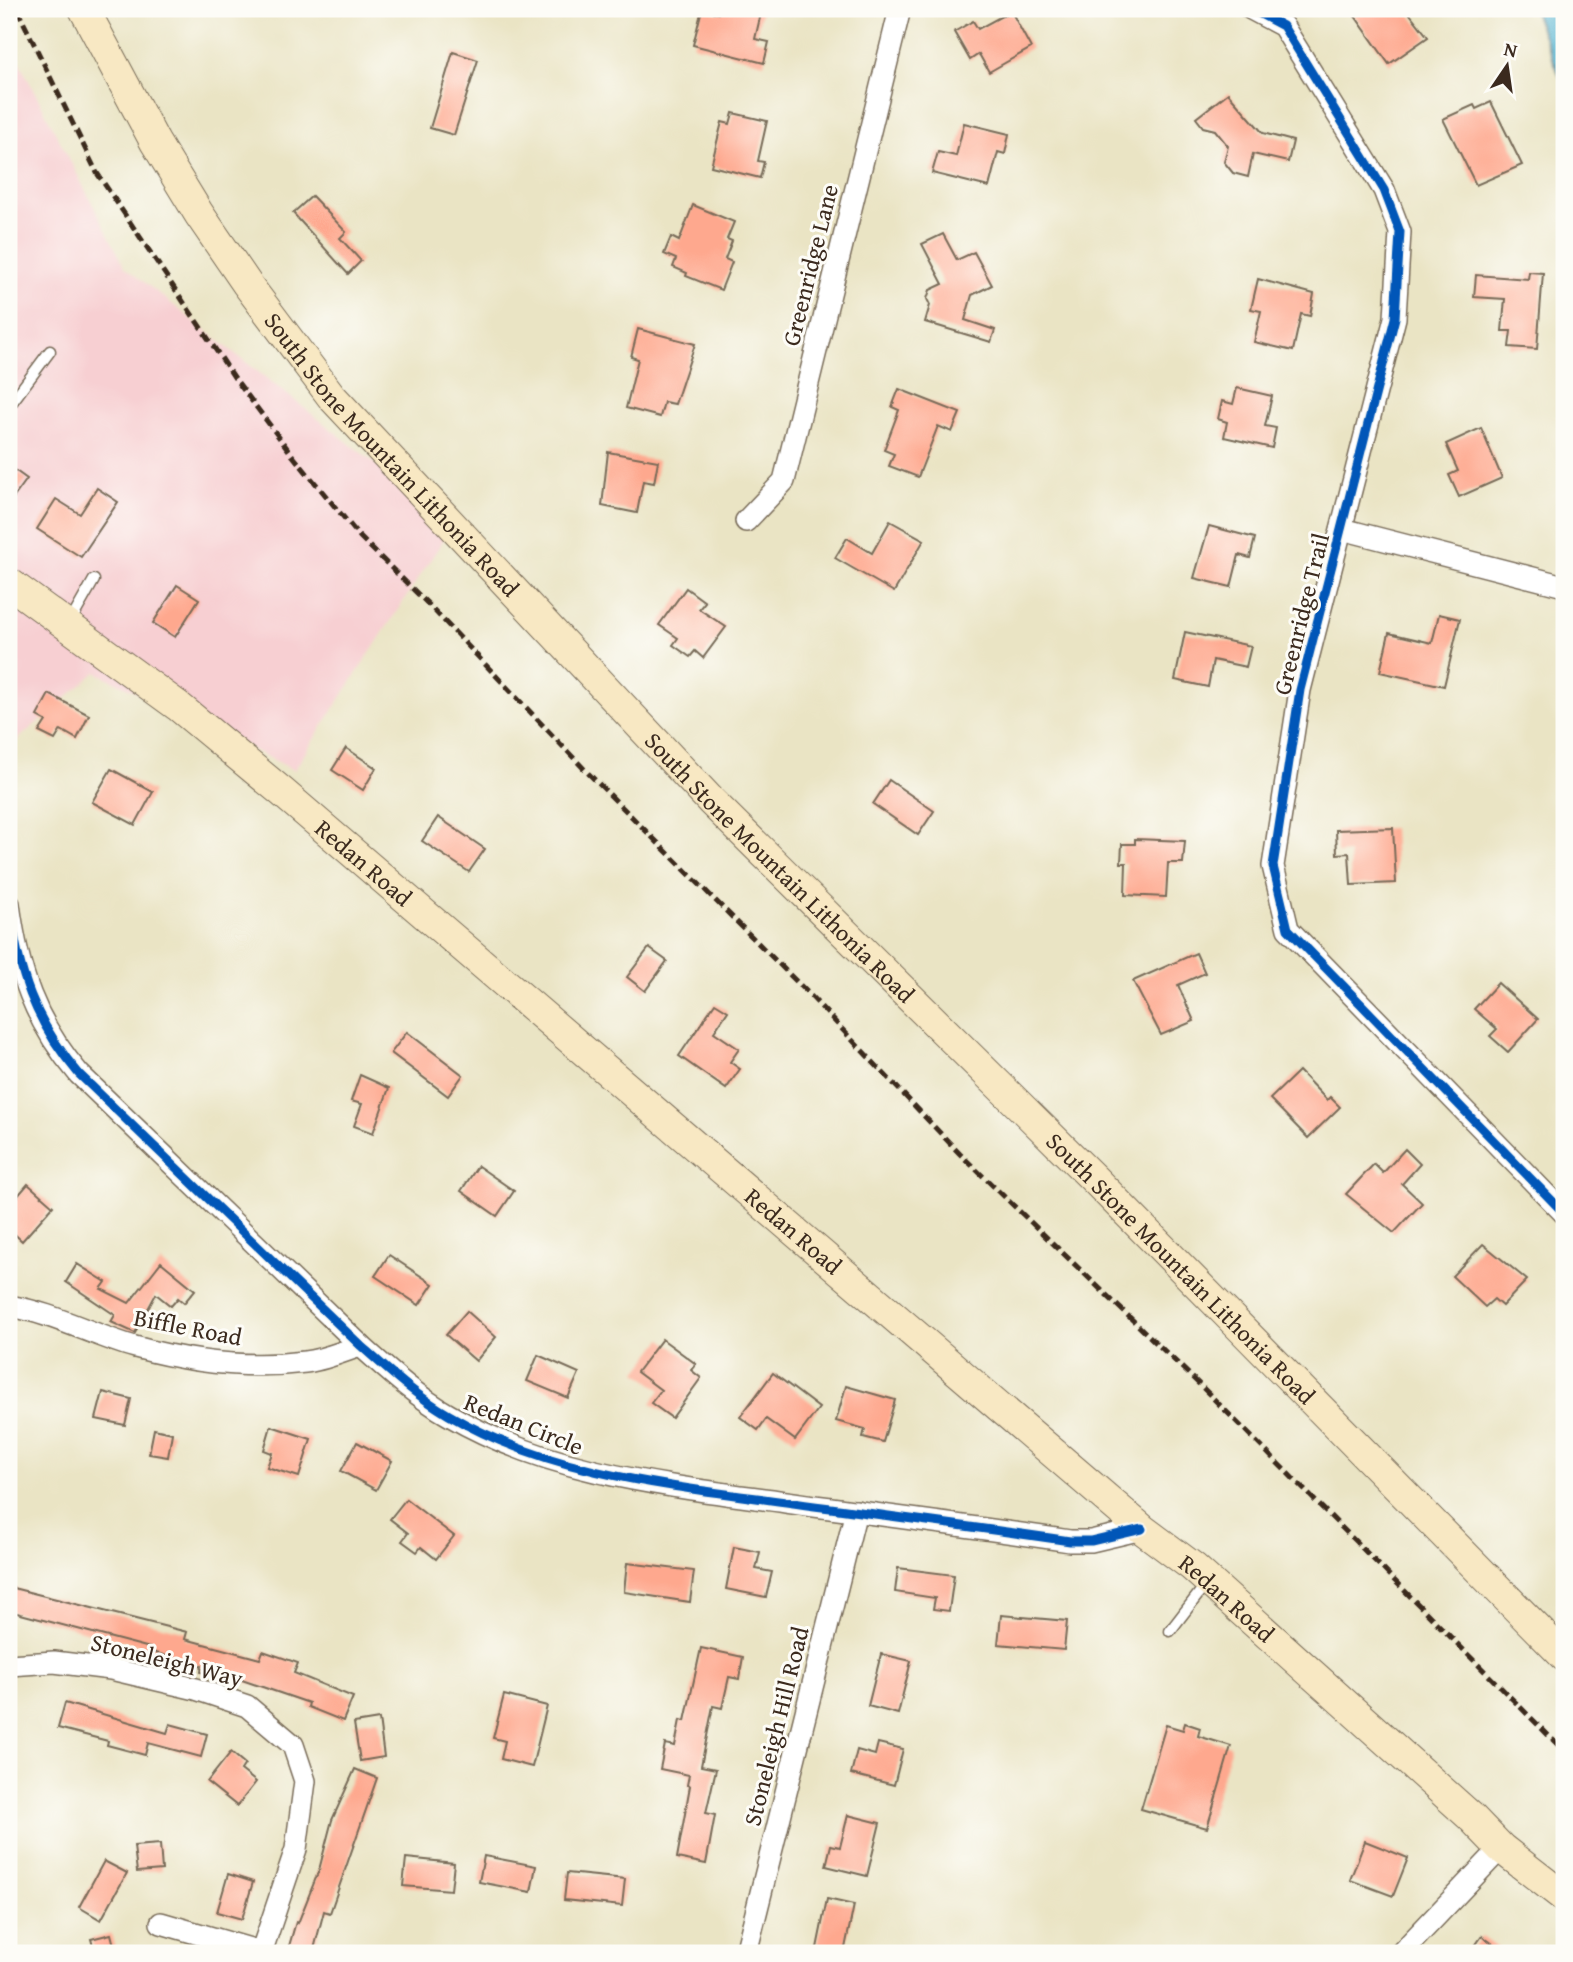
<svg xmlns="http://www.w3.org/2000/svg" width="1573" height="1962" font-family="'Gentium Book Plus',serif">
<style>
.built{fill:#f7cfd2}
.water{fill:#54b4d2;stroke:#486f78;stroke-width:2}
.building{fill:#fea88e}
.lines{fill:none;stroke-linecap:round;stroke-linejoin:round}
.service-casing{stroke:#786b58;stroke-width:13}
.minor-casing{stroke:#786b58;stroke-width:24}
.secondary-casing{stroke:#786b58;stroke-width:32}
.service{stroke:#fff;stroke-width:10}
.minor{stroke:#fff;stroke-width:21}
.secondary{stroke:#f8e8c3;stroke-width:30}
.rail{stroke:#3b2a1e;stroke-width:5;stroke-dasharray:10 5;stroke-linecap:butt}
.cycleway-casing{stroke:#fdfcf7;stroke-width:13}
.cycleway{stroke:#0057b8;stroke-width:9}
.labels{text-anchor:middle;dominant-baseline:central;stroke-width:6;stroke-linejoin:round;paint-order:stroke}
.street-label{font-size:24px;fill:#3b2a1e;stroke:#fdfcf7}
</style>
<rect width="100%" height="100%" fill="#fdfcf7"/>
<filter id="ink" filterUnits="userSpaceOnUse"><feTurbulence type="fractalNoise" baseFrequency=".0143" numOctaves="2"/><feDisplacementMap in="SourceGraphic" scale="14" xChannelSelector="R" yChannelSelector="G"/><feConvolveMatrix kernelMatrix="1 2 1 2 8 2 1 2 1" color-interpolation-filters="sRGB"/></filter>
<filter id="wash" filterUnits="userSpaceOnUse"><feTurbulence type="fractalNoise" baseFrequency=".00686" numOctaves="4" result="noise"/><feDisplacementMap in="SourceGraphic" scale="28" xChannelSelector="R" yChannelSelector="G"/><feGaussianBlur stdDeviation="1.57" result="paint"/><feColorMatrix in="noise" values="0 0 0 0 0 0 0 0 0 0 0 0 0 0 0 0 0 1.4 0 .05"/><feComposite in="paint" operator="in"/></filter>
<g filter="url(#wash)">
<rect width="100%" height="100%" fill="#eae4c4"/>
<!-- built -->
<polygon class="built" points="9,42 125,267 453,525 294,770 96,672 9,747"/>
<!-- water -->
<polygon class="water" points="1533,9 1564,9 1564,86"/>
<g id="blocks">
<!-- building -->
<g class="building">
<polygon points="702,9 718,13 719,9 762,9 755,39 769,42 764,63 693,45"/>
<polygon points="1350,9 1406,9 1428,37 1389,64"/>
<polygon points="1011,11 1031,48 989,72 979,54 970,60 954,32 973,21 978,29"/>
<polygon points="453,52 478,60 454,135 430,128"/>
<polygon points="1228,93 1263,133 1293,141 1288,162 1253,154 1248,177 1233,173 1224,162 1228,146 1215,130 1203,127 1196,118"/>
<polygon points="1491,102 1522,165 1476,185 1443,119 1474,105 1476,109"/>
<polygon points="733,113 767,121 758,161 764,162 760,178 711,166 722,122 730,124"/>
<polygon points="964,123 1009,134 1005,154 998,152 989,187 932,173 938,152 956,156"/>
<polygon points="312,196 346,232 340,238 361,261 348,274 293,213"/>
<polygon points="693,205 734,222 727,239 732,241 725,259 732,262 721,290 686,276 687,273 673,267 676,259 664,254 671,237 679,241"/>
<polygon points="943,234 957,260 974,252 992,285 972,295 965,320 995,330 991,342 925,322 930,305 927,299 930,290 943,284 922,244"/>
<polygon points="1529,272 1543,273 1537,349 1509,347 1511,331 1502,331 1505,299 1474,297 1476,275 1528,279"/>
<polygon points="1258,279 1314,294 1310,316 1301,314 1293,351 1254,342 1261,311 1251,309"/>
<polygon points="638,329 695,344 675,404 664,402 660,417 626,408 638,359 631,357"/>
<polygon points="1237,388 1272,396 1265,426 1276,428 1272,448 1224,437 1227,422 1218,419 1222,401 1233,404"/>
<polygon points="899,389 960,413 952,432 938,426 918,477 889,466 894,454 884,450 899,410 892,407"/>
<polygon points="1481,428 1502,478 1459,497 1449,475 1458,471 1446,444"/>
<polygon points="608,452 658,461 654,483 643,481 637,513 602,506"/>
<polygon points="9,466 27,479 9,504"/>
<polygon points="97,488 118,502 81,557 37,529 56,499 80,514"/>
<polygon points="890,521 924,540 894,592 835,558 847,538 872,553"/>
<polygon points="1209,526 1255,538 1250,558 1239,555 1231,587 1194,578"/>
<polygon points="177,585 199,599 175,637 153,623"/>
<polygon points="686,588 705,602 699,609 726,627 703,658 695,651 690,657 673,645 678,638 659,625"/>
<polygon points="1439,614 1460,619 1444,686 1380,672 1389,633 1432,643"/>
<polygon points="1185,632 1251,646 1246,667 1213,660 1208,687 1175,680"/>
<polygon points="49,694 89,715 77,739 61,730 55,740 39,732 46,721 37,716"/>
<polygon points="346,748 376,768 363,790 332,770"/>
<polygon points="111,769 153,792 135,825 92,802"/>
<polygon points="889,780 934,811 918,835 873,804"/>
<polygon points="438,817 485,849 469,872 422,841"/>
<polygon points="1393,828 1396,883 1351,885 1349,853 1337,854 1336,830"/>
<polygon points="1135,839 1185,841 1183,863 1168,863 1166,897 1125,895 1126,863 1121,863 1122,844 1135,844"/>
<polygon points="649,948 667,961 645,991 627,977"/>
<polygon points="1196,953 1205,973 1178,985 1194,1021 1161,1035 1133,981"/>
<polygon points="1498,983 1538,1019 1508,1052 1490,1036 1497,1029 1474,1009"/>
<polygon points="715,1003 728,1011 714,1032 739,1049 730,1062 740,1069 726,1089 679,1056"/>
<polygon points="407,1032 463,1075 448,1096 391,1053"/>
<polygon points="1299,1071 1327,1100 1330,1097 1340,1107 1308,1138 1270,1099"/>
<polygon points="360,1075 389,1088 373,1133 354,1126 362,1104 351,1101"/>
<polygon points="1405,1149 1420,1164 1402,1184 1422,1203 1394,1233 1346,1194 1374,1164 1383,1173"/>
<polygon points="478,1166 514,1191 497,1216 461,1191"/>
<polygon points="28,1184 53,1206 22,1241 9,1229 9,1206"/>
<polygon points="1483,1244 1527,1280 1502,1306 1494,1299 1485,1307 1452,1276"/>
<polygon points="389,1255 433,1284 419,1305 375,1276"/>
<polygon points="161,1262 195,1290 184,1303 178,1298 171,1306 156,1294 135,1333 111,1322 115,1315 66,1282 77,1264 106,1282 101,1289 129,1303"/>
<polygon points="467,1311 496,1337 476,1361 446,1335"/>
<polygon points="662,1339 696,1364 691,1370 701,1378 672,1418 651,1403 661,1390 637,1372"/>
<polygon points="538,1355 579,1373 568,1398 527,1381"/>
<polygon points="773,1373 819,1408 795,1440 766,1419 758,1430 740,1417"/>
<polygon points="846,1386 895,1400 883,1442 863,1437 865,1429 836,1421"/>
<polygon points="103,1392 131,1399 125,1425 96,1419"/>
<polygon points="271,1426 311,1439 299,1477 267,1467 272,1453 264,1450"/>
<polygon points="154,1429 172,1433 168,1457 149,1454"/>
<polygon points="357,1442 392,1461 376,1490 341,1471"/>
<polygon points="406,1499 454,1536 436,1559 421,1547 417,1552 402,1541 408,1533 390,1519"/>
<polygon points="734,1547 760,1552 756,1569 772,1572 766,1597 726,1589"/>
<polygon points="627,1563 694,1571 690,1602 624,1592"/>
<polygon points="898,1568 954,1575 949,1611 933,1609 935,1598 895,1592"/>
<polygon points="9,1587 187,1632 185,1639 260,1659 263,1651 298,1663 294,1673 353,1697 343,1721 308,1707 309,1703 239,1679 238,1682 201,1672 202,1666 149,1651 150,1648 9,1611"/>
<polygon points="1001,1615 1067,1621 1064,1650 998,1644"/>
<polygon points="701,1648 743,1657 739,1679 729,1677 722,1708 713,1706 701,1766 716,1769 706,1813 715,1815 706,1864 677,1858 690,1786 687,1785 689,1775 660,1769 665,1744 675,1746 680,1720 685,1721"/>
<polygon points="881,1654 911,1661 898,1714 868,1706"/>
<polygon points="504,1695 547,1706 532,1767 501,1759 505,1741 493,1738"/>
<polygon points="65,1703 167,1733 170,1724 207,1734 201,1757 148,1743 145,1755 107,1745 108,1741 58,1728"/>
<polygon points="379,1719 384,1757 360,1761 354,1723"/>
<polygon points="1185,1723 1200,1728 1198,1736 1231,1746 1207,1828 1141,1809 1166,1725 1183,1730"/>
<polygon points="878,1743 903,1749 894,1785 851,1774 857,1750 875,1755"/>
<polygon points="231,1752 245,1764 241,1770 256,1782 237,1806 207,1782"/>
<polygon points="355,1769 377,1778 330,1913 324,1911 313,1953 287,1953 296,1922 298,1923 319,1870 332,1820"/>
<polygon points="848,1815 880,1823 867,1876 826,1866 831,1845 840,1847"/>
<polygon points="1365,1841 1408,1858 1393,1896 1350,1880"/>
<polygon points="160,1844 162,1870 137,1872 134,1846"/>
<polygon points="484,1856 536,1866 531,1892 479,1882"/>
<polygon points="406,1858 454,1863 451,1890 403,1886"/>
<polygon points="104,1861 127,1873 101,1920 79,1907"/>
<polygon points="567,1873 625,1879 622,1906 564,1900"/>
<polygon points="228,1874 253,1882 242,1919 217,1912"/>
<polygon points="827,1899 854,1905 844,1953 816,1953"/>
<polygon points="111,1934 116,1953 95,1953 91,1939"/>
<polygon points="1482,1936 1506,1953 1470,1953"/>
</g>
</g>
</g>
<g filter="url(#ink)">
<use href="#blocks" fill-opacity="0" stroke="#786b58" stroke-width="2"/>
<g class="lines">
<defs>
<g id="service">
<polyline points="9,406 50,351"/>
<polyline points="69,624 94,580"/>
<polyline points="1170,1631 1207,1583"/>
</g>
<g id="minor">
<polyline points="1251,9 1283,26 1384,190 1400,232 1395,318 1300,690 1273,866 1288,929 1564,1213"/>
<polyline points="746,521 784,481 900,9"/>
<polyline points="1342,529 1564,586"/>
<path d="M9 904C18 972 34 1021 79 1074L361 1346C389 1371 416 1396 449 1415 551 1475 670 1486 786 1502 880 1515 975 1527 1070 1541H1091L1142 1529"/>
<path d="M9 1306C53 1313 92 1335 135 1347 190 1362 249 1369 305 1362 324 1360 343 1351 361 1346"/>
<polyline points="9,1665 54,1662 111,1669 196,1689 247,1706 293,1745 305,1781 296,1849 261,1953"/>
<polyline points="161,1923 261,1952"/>
<polyline points="746,1953 856,1511"/>
<polyline points="1401,1953 1501,1848"/>
</g>
<g id="secondary">
<path id="s1" d="M84 9 155 142 199 214 247 284 332 397 711 801 1093 1178 1564 1656"/>
<path id="s2" d="M9 583 178 706 282 792 1142 1529 1193 1567 1471 1817 1501 1848 1564 1897"/>
</g>
</defs>
<!-- service casing -->
<use href="#service" class="service-casing"/>
<!-- minor casing -->
<use href="#minor" class="minor-casing"/>
<!-- secondary casing -->
<use href="#secondary" class="secondary-casing"/>
<!-- service -->
<use href="#service" class="service"/>
<!-- minor -->
<use href="#minor" class="minor"/>
<!-- secondary -->
<use href="#secondary" class="secondary"/>
<!-- rail -->
<polyline class="rail" points="17,9 97,173 236,380 293,456 360,537 431,607 588,773 806,991 960,1154 1200,1385 1564,1751"/>
<defs>
<g id="cycleway">
<polyline points="1251,9 1283,26 1384,190 1400,232 1395,318 1300,690 1273,866 1288,929 1564,1213"/>
<path d="M9 904C18 972 34 1021 79 1074L361 1346C389 1371 416 1396 449 1415 551 1475 670 1486 786 1502 880 1515 975 1527 1070 1541H1091L1142 1529"/>
</g>
</defs>
<!-- cycleway casing -->
<use href="#cycleway" class="cycleway-casing"/>
<!-- cycleway -->
<use href="#cycleway" class="cycleway"/>
</g>
</g>
<g class="labels">
<!-- street labels -->
<g class="street-label">
<text transform="translate(810 265) rotate(-76)">Greenridge Lane</text>
<text stroke="none"><textPath href="#s1" startOffset="544">South Stone Mountain Lithonia Road</textPath></text>
<text transform="translate(1301 614) rotate(-76)">Greenridge Trail</text>
<text stroke="none"><textPath href="#s2" startOffset="452">Redan Road</textPath></text>
<text stroke="none"><textPath href="#s1" startOffset="1111">South Stone Mountain Lithonia Road</textPath></text>
<text stroke="none"><textPath href="#s2" startOffset="1018">Redan Road</textPath></text>
<text stroke="none"><textPath href="#s1" startOffset="1678">South Stone Mountain Lithonia Road</textPath></text>
<text transform="translate(188 1327) rotate(11)">Biffle Road</text>
<text transform="translate(524 1424) rotate(22)">Redan Circle</text>
<text stroke="none"><textPath href="#s2" startOffset="1586">Redan Road</textPath></text>
<text transform="translate(167 1660) rotate(14)">Stoneleigh Way</text>
<text transform="translate(776 1726) rotate(-76)">Stoneleigh Hill Road</text>
</g>
</g>
<!-- margin -->
<rect width="1573" height="1962" fill="none" stroke="#fdfcf7" stroke-width="35"/>
<!-- north arrow -->
<g transform="translate(1507 66) rotate(13)" stroke="#fdfcf7" stroke-width="5" paint-order="stroke">
<path d="M0-5L12 26L0 18L-12 26Z" fill="#3b2a1e"/>
<text y="-10" font-size="19" font-weight="bold" text-anchor="middle" fill="#3b2a1e">N</text>
</g>
</svg>
